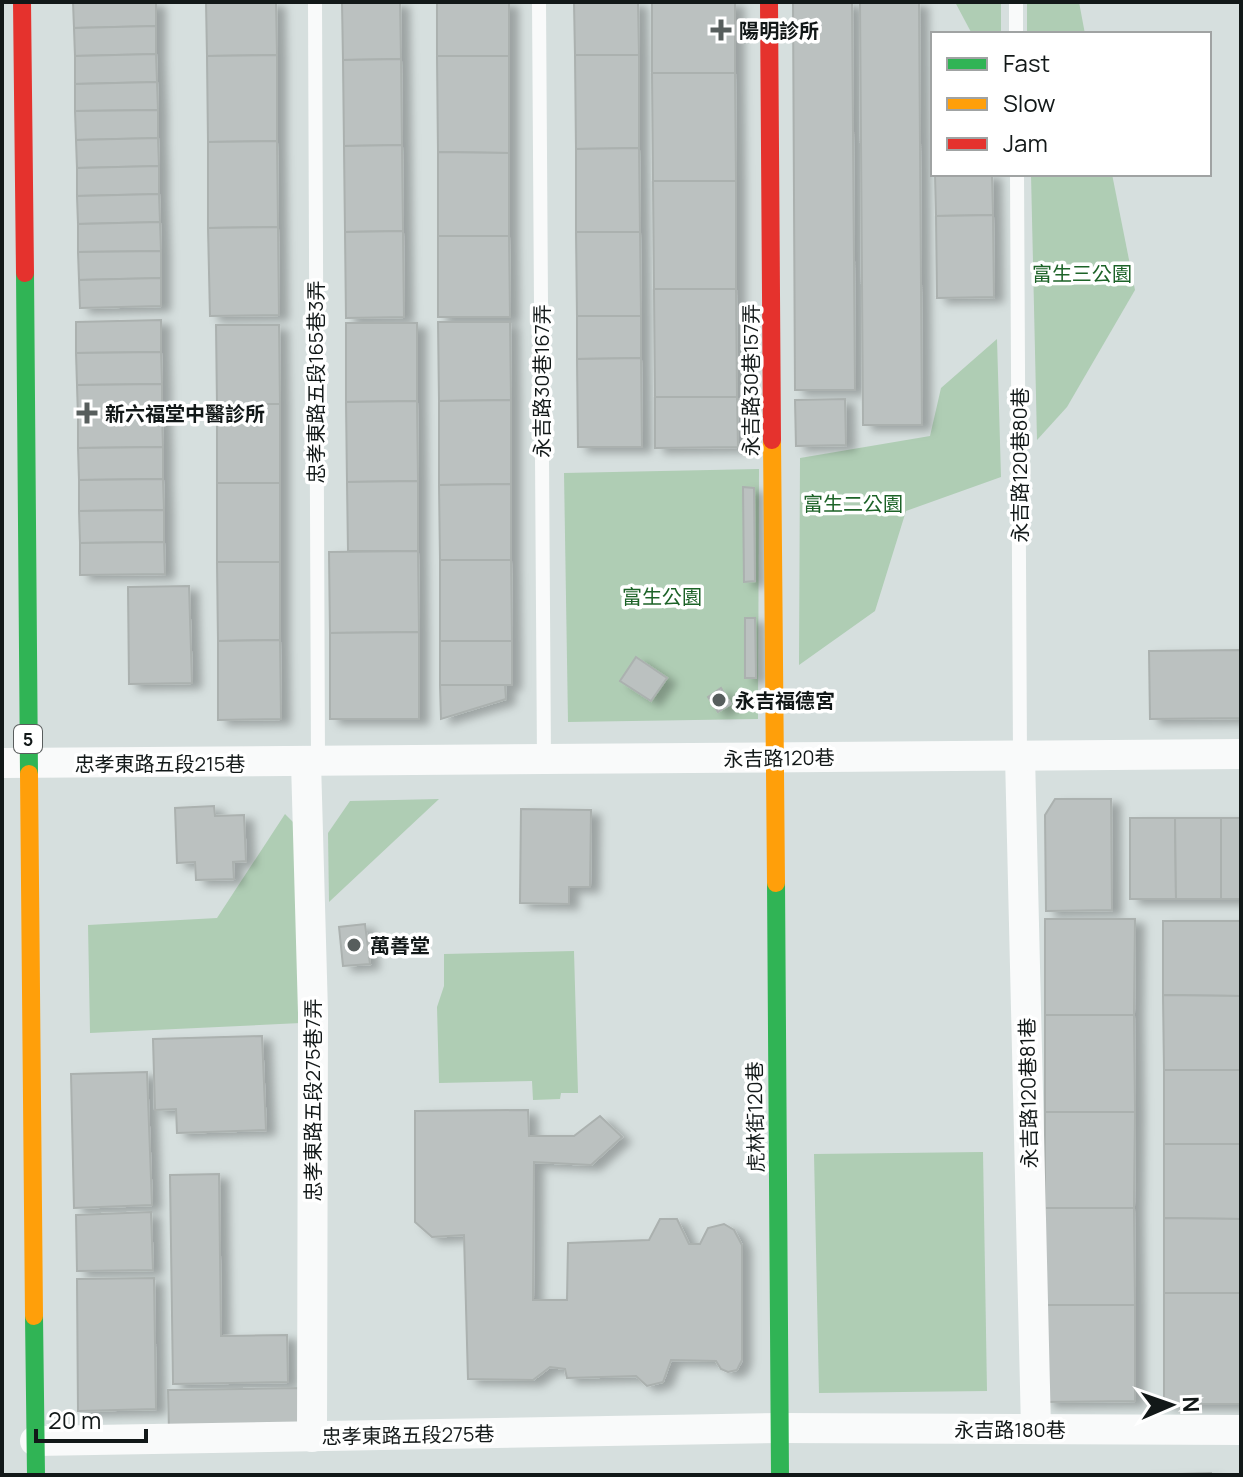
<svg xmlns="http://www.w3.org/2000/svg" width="1243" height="1477" font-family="Manrope,'Noto Sans TC',sans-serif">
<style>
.green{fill:#afcdb4}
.building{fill:#bbc1c0;stroke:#abb1af;stroke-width:2;filter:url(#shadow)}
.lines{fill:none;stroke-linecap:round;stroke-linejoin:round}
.lane{stroke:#f9fafa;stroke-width:14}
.street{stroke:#f9fafa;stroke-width:30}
.fast{stroke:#30b455;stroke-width:18}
.slow{stroke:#ff9f0a;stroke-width:18}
.jam{stroke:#e5322d;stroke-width:18}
.poi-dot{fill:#575e5d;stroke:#fff;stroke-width:3}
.labels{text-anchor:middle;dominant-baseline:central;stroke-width:7;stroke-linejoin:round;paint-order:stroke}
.shield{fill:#fff;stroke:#595d5d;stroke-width:2}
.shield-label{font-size:18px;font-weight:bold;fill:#121818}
.poi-label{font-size:20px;font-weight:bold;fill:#121818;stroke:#fff;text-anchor:start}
.park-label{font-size:20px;fill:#1d6328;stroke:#fff}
.street-label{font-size:20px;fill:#121818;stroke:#fff}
</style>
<defs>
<filter id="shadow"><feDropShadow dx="9" dy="5" stdDeviation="4" flood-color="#0004"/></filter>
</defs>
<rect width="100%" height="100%" fill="#d6dfde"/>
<!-- green -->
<g class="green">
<polygon points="955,2 1001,2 1001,34 972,34"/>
<polygon points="1027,2 1079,2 1085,34 1027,34"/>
<polygon points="1031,174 1112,174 1135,290 1067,407 1037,440"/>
<polygon points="997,339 1001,477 906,511 875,611 799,665 800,458 930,436 941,388"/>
<polygon points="759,469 758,719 568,722 564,473"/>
<polygon points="439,799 329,902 328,833 350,801"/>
<polygon points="285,814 295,824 301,1023 90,1033 88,925 217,918"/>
<polygon points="574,951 578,1093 561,1093 560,1099 533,1100 532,1081 439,1083 437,1007 444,986 444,954"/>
<polygon points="983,1152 987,1391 819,1393 814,1154"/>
</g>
<!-- building -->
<g class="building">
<polygon points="73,2 156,2 156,26 74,28"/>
<polygon points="206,2 276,2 277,55 207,56"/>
<polygon points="342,2 400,2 401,59 343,60"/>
<rect x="437" y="2" width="72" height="54"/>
<polygon points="574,2 638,2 639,55 575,55"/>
<rect x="652" y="2" width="83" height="71"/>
<polygon points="793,2 852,2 855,390 795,390"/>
<polygon points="860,2 919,2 922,425 863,425"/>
<polygon points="156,26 156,54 75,56 74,28"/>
<polygon points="156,54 157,82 75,84 75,56"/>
<polygon points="277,55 277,141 208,142 207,56"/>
<polygon points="575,55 639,55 639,148 576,149"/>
<polygon points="437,56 509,56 509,153 438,152"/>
<polygon points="401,59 402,145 344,146 343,60"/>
<polygon points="652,73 735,73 736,181 653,181"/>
<polygon points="157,82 158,110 75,111 75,84"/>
<polygon points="158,110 158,138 76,140 75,111"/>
<polygon points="158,138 159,166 77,168 76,140"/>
<polygon points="277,141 278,227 208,228 208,142"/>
<polygon points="402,145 403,231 345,232 344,146"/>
<polygon points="639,148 640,232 576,232 576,149"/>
<polygon points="438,152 509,153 509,236 438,236"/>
<polygon points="159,166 159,194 77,196 77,168"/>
<polygon points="935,174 992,174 993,215 936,216"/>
<polygon points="653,181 736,181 736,289 654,289"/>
<polygon points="159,194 160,222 78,224 77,196"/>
<polygon points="993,215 994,297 937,298 936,216"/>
<polygon points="160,222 161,251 78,252 78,224"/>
<polygon points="278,227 279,315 210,316 208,228"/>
<polygon points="403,231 404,317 346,318 345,232"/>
<polygon points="576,232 640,232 641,316 577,316"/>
<polygon points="438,236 509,236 510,317 438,317"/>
<polygon points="161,251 161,278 79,280 78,252"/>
<polygon points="161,278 161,306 80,308 79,280"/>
<polygon points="654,289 736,289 737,397 655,397"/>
<polygon points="577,316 641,316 641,358 577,359"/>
<polygon points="161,320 161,352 76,353 76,322"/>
<polygon points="438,322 510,322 511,400 439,401"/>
<polygon points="346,323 417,323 417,401 346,402"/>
<polygon points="216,325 279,325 280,404 217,404"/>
<polygon points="161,352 162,384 77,385 76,353"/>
<polygon points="641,358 642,447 578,447 577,359"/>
<polygon points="162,384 162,415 78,417 77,385"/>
<polygon points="655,397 737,397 738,447 655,448"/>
<polygon points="845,399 846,445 796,446 795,400"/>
<polygon points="511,400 511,484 439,485 439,401"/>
<polygon points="417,401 418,481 347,482 346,402"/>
<rect x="217" y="404" width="63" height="79"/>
<polygon points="162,415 163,447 78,448 78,417"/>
<polygon points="163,447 163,479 79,480 78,448"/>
<polygon points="163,479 164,510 79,511 79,480"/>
<polygon points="418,481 418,551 348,551 347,482"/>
<rect x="217" y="483" width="63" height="79"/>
<polygon points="511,484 511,560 440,560 439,485"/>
<polygon points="743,487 754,488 755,581 744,582"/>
<polygon points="164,510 164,542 80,543 79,511"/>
<polygon points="164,542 165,574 80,575 80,543"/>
<polygon points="418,551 419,632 330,633 329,552"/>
<polygon points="440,560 511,560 512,641 440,641"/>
<polygon points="217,562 280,562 280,640 218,641"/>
<polygon points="189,586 192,683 129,684 128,587"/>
<polygon points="745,618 755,618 756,678 745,678"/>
<polygon points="419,632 419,719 330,719 330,633"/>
<polygon points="280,640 281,719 218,720 218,641"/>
<rect x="440" y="641" width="72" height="44"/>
<polygon points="1241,650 1241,718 1150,719 1149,651"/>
<polygon points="636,657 667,678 651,701 620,681"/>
<polygon points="440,685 505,685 506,699 441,719"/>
<polygon points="721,688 731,704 718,712 708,697"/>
<polygon points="1055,799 1111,799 1112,910 1046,911 1045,815"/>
<polygon points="214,806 215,816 244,815 246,861 233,862 234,879 196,880 195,862 177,863 175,808"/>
<polygon points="521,809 591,810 590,887 569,887 569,904 520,903"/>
<polygon points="1130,818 1175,818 1176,899 1130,899"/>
<polygon points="1175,818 1221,818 1221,899 1176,899"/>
<rect x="1221" y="818" width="20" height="81"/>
<polygon points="1045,919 1135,919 1134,1015 1045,1015"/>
<polygon points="1163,921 1241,921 1241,996 1163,995"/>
<polygon points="365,924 370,964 343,966 339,927"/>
<polygon points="1163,995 1241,996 1241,1070 1164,1070"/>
<polygon points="1045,1015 1134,1015 1135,1112 1045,1112"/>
<polygon points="262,1036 266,1130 177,1133 176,1109 155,1110 153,1039"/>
<rect x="1164" y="1070" width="77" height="74"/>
<polygon points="147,1072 152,1205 74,1208 71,1074"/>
<polygon points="528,1110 529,1136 574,1136 600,1116 622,1137 591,1165 534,1162 533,1300 567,1300 568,1243 649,1240 660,1219 677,1219 689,1244 700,1244 708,1228 724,1224 734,1230 742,1245 742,1360 737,1370 728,1372 721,1369 716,1361 671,1360 663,1382 647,1386 636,1376 567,1378 565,1369 550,1367 533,1380 468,1379 464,1235 432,1237 415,1222 415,1111"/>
<polygon points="1045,1112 1135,1112 1134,1208 1045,1208"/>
<polygon points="1164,1144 1241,1144 1241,1219 1164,1218"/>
<polygon points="219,1174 221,1336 287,1335 288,1382 173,1384 170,1175"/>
<polygon points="1045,1208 1134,1208 1135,1305 1045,1305"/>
<polygon points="151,1212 153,1270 77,1271 76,1215"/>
<polygon points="1164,1218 1241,1219 1241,1293 1164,1293"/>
<polygon points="154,1278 156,1409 78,1411 77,1279"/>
<rect x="1164" y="1293" width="77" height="111"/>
<polygon points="1045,1305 1135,1305 1135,1401 1045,1402"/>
<polygon points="303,1388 305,1429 169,1432 168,1390"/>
<polygon points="1211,1473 1211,1475 1140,1475"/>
</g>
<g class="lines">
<!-- lane -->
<g class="lane">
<polyline points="315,2 318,762"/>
<polyline points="539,2 544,760"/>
<polyline points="1016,2 1016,34"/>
<polyline points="1017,174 1020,756"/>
</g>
<!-- street -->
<g class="street">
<polyline points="1020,756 1036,1429"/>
<polyline points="306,762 313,1013 312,1437"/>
<polyline points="2,763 1241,754"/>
<polyline points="35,1441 780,1428 1241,1430"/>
</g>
<!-- fast -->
<g class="fast">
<polyline points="25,273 29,774"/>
<polyline points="776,883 780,1475"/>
<polyline points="34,1316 36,1475"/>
</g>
<!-- slow -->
<g class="slow">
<polyline points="772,440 776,883"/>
<polyline points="29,774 34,1316"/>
</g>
<!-- jam -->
<g class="jam">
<polyline points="22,2 25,273"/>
<polyline points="769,2 772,440"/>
</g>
</g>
<!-- markers -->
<g class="poi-dot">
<path d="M717 18h8v8h8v8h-8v8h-8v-8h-8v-8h8z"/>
<path d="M83 401h8v8h8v8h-8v8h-8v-8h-8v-8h8z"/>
<circle cx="719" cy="700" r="8"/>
<circle cx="354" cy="945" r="8"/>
</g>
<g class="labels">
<!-- shield labels -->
<rect class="shield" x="14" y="725" width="28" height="28" rx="6"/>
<g class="shield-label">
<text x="28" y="739">5</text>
</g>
<!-- poi labels -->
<g class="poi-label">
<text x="739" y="30">陽明診所</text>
<text x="105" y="413">新六福堂中醫診所</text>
<text x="735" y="700">永吉福德宮</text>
<text x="370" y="945">萬善堂</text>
</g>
<!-- park labels -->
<g class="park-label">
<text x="1082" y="273">富生三公園</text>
<text x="853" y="503">富生二公園</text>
<text x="662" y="596">富生公園</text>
</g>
<!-- street labels -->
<g class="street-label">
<text transform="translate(750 380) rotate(-90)">永吉路30巷157弄</text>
<text transform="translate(541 381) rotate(-90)">永吉路30巷167弄</text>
<text transform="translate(315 382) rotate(-90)">忠孝東路五段165巷3弄</text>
<text transform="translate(1019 465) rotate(-90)">永吉路120巷80巷</text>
<text transform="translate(779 758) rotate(-1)">永吉路120巷</text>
<text x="160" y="763">忠孝東路五段215巷</text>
<text transform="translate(1028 1093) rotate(-91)">永吉路120巷81巷</text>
<text transform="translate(312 1100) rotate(-90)">忠孝東路五段275巷7弄</text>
<text transform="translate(755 1117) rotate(-91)">虎林街120巷</text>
<text x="1010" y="1429">永吉路180巷</text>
<text transform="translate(408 1435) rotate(-1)">忠孝東路五段275巷</text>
</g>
</g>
<!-- border -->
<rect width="1243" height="1477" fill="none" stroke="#121818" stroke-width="8"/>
<!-- legend -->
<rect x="931" y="32" width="280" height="144" fill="#ffffff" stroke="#a0a3a3" stroke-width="2"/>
<rect x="947" y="58" width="40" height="12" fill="#30b455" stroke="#a0a3a3" stroke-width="2"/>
<text x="1003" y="72" font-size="24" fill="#121818">Fast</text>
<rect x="947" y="98" width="40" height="12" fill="#ff9f0a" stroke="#a0a3a3" stroke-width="2"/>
<text x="1003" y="112" font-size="24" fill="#121818">Slow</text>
<rect x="947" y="138" width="40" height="12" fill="#e5322d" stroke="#a0a3a3" stroke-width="2"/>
<text x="1003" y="152" font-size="24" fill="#121818">Jam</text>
<!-- north arrow -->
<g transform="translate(1171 1405) rotate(88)" stroke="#ffffff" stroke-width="6" paint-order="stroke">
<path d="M0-6L14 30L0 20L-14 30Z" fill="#121818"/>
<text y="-12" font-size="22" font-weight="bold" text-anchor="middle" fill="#121818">N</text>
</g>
<!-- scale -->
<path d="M36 1429v12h110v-12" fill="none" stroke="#121818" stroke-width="4"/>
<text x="48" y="1429" font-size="24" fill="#121818" stroke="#ffffff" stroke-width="6" paint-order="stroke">20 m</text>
</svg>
